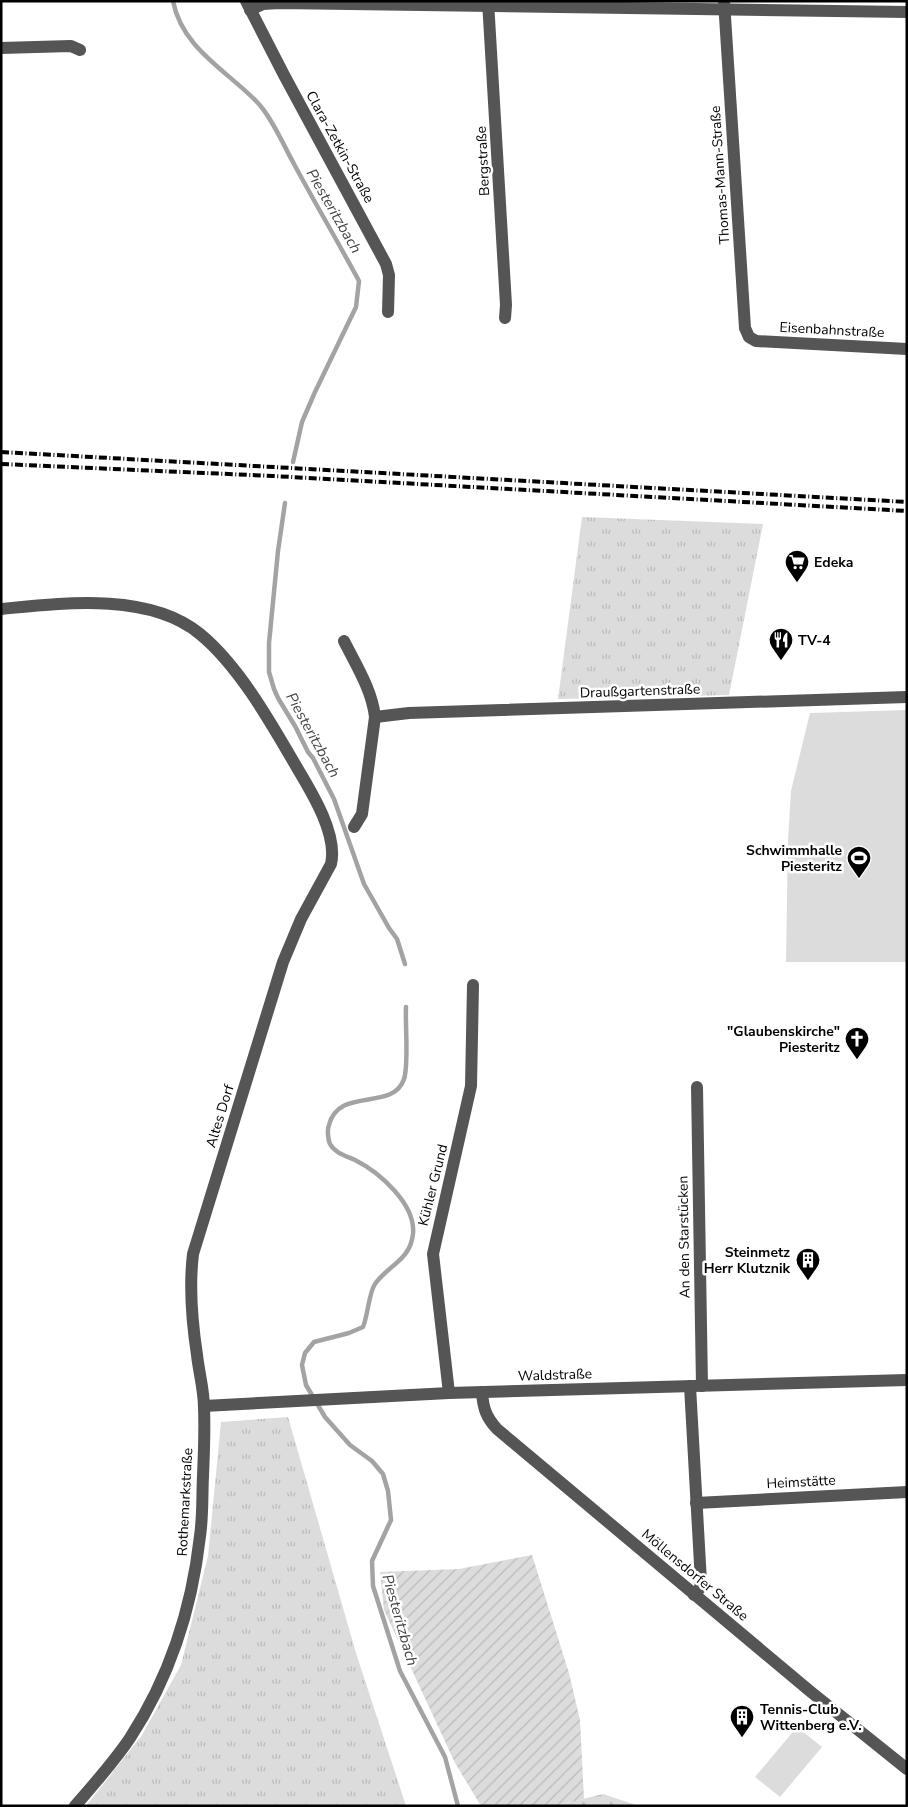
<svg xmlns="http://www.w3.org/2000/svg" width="908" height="1807" font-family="'Nunito Sans',sans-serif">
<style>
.grass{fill:url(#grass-tufts)}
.forest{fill:url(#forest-firs)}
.garden{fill:url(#garden-furrows)}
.pitch{fill:#dcdcdc}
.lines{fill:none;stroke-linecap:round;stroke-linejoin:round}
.stream{stroke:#a3a3a3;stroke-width:4.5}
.minor{stroke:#555;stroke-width:12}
.rail{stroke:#000;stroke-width:4;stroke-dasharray:8 2.5 1 2.5;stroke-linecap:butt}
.labels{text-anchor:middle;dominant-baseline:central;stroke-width:5;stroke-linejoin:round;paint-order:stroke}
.street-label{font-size:14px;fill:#000;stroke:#fff}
.poi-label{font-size:14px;font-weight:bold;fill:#000;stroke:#fff;text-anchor:start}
.water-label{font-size:15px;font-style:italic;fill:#444;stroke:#fff}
</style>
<defs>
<pattern id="grass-tufts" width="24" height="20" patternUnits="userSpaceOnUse" patternTransform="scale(1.25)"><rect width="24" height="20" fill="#dcdcdc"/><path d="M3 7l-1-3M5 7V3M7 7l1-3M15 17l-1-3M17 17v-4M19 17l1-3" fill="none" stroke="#bbb"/></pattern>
<pattern id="forest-firs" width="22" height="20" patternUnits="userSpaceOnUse" patternTransform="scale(1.25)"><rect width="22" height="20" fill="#dcdcdc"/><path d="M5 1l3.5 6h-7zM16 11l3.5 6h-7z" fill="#bbb"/></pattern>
<pattern id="garden-furrows" width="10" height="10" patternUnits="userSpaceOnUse" patternTransform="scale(1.25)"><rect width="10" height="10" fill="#dcdcdc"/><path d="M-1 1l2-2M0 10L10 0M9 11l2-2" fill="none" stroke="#bbb"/></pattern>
</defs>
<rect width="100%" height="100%" fill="#fff"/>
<!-- grass -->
<g class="grass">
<polygon points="582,517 763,524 729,695 558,699"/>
<polygon points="288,1417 356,1653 406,1806 86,1806 142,1735 181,1665 208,1556 221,1422"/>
</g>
<!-- forest -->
<polygon class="forest" points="603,1794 639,1806 555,1806"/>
<!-- garden -->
<polygon class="garden" points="532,1555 569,1673 580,1720 584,1799 555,1806 481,1806 455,1763 384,1610 380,1572 459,1569"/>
<!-- pitch -->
<g class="pitch">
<polygon points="907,710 907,962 786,962 788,840 791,791 810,713"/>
<polygon points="797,1727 822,1747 780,1797 755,1777"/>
</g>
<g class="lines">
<!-- stream -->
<g class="stream">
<path d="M173 1C182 48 226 70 257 102 271 116 284 146 294 164 315 203 338 242 359 281L356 307 315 392 302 422 293 462"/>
<polyline points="285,503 278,551 269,643 269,672 274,689 278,698 295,726 308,752 313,758 334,799 364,884 389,928 397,939 405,964"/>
<path d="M406 1007C405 1024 409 1064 404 1079 393 1112 339 1086 329 1125 327 1129 328 1140 330 1144 335 1153 346 1156 355 1160 379 1172 416 1204 413 1234 410 1261 388 1265 375 1284 369 1292 368 1315 363 1327L349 1333 314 1342 305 1353 302 1365 306 1385 325 1417 350 1445 372 1461 383 1474 388 1491 391 1520 372 1561 373 1586 400 1671 445 1757 458 1806"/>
</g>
<!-- minor -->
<g class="minor">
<polyline points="246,1 284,75 386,264 389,275 388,312"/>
<polyline points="488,1 506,305 505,318"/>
<polyline points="724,1 745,328 749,337 756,341 907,349"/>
<polyline points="250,10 263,4 279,3 907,12"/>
<polyline points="1,48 71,46 80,50"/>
<path d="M1 609C62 603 149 592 200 634 239 666 271 723 296 766 311 791 338 834 331 864L301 919 283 962 193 1254C189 1287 192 1322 197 1355 199 1373 204 1390 204 1408 205 1430 204 1453 203 1476 202 1496 203 1516 200 1536 192 1608 169 1678 130 1738 114 1762 94 1784 75 1806"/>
<path d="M344 641C356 665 372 690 375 717L362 814 354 827"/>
<polyline points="375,717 409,713 907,697"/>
<polyline points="697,1087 702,1386"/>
<polyline points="690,1386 701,1582 700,1588 694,1595"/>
<path d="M482 1392C483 1408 486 1417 497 1429L811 1692 907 1769"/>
<polyline points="449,1393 433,1254 471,1086 473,985"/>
<polyline points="204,1406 449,1393 907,1380"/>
<polyline points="696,1503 907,1492"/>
</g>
<!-- rail -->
<g class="rail">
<polyline points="1,452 907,502"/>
<polyline points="1,464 273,476 907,511"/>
</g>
</g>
<!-- icons -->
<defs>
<symbol id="supermarket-pin" viewBox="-11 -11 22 30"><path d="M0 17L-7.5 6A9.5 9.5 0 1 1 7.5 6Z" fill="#000" stroke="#fff"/><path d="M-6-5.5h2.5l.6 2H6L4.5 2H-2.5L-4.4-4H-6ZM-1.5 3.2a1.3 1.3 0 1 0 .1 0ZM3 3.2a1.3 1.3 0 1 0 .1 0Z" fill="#fff"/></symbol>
<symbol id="restaurant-pin" viewBox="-11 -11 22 30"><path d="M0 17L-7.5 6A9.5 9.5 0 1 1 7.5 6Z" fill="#000" stroke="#fff"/><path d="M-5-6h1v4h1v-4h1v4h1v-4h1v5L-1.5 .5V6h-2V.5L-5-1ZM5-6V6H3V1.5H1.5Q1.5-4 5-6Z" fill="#fff"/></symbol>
<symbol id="stadium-pin" viewBox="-11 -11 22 30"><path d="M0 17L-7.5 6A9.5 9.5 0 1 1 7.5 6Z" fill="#000" stroke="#fff"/><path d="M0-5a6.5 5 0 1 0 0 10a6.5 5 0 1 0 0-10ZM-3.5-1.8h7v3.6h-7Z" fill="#fff"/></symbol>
<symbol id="church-pin" viewBox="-11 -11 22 30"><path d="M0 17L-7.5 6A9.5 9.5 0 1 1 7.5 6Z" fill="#000" stroke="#fff"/><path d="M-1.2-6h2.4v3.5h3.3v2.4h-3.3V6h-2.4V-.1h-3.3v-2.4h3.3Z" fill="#fff"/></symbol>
<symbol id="building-pin" viewBox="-11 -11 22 30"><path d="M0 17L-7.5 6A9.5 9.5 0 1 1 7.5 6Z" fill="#000" stroke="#fff"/><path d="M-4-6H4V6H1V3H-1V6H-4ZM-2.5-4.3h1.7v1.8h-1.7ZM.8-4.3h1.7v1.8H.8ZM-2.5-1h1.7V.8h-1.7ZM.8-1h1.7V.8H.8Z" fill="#fff"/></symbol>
</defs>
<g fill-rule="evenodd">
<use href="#supermarket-pin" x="783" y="548" width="28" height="38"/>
<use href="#restaurant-pin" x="767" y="626" width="28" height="38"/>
<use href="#stadium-pin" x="845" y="844" width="28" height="38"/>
<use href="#church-pin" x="843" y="1025" width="28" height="38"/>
<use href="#building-pin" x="794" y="1246" width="28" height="38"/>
<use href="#building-pin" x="728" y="1703" width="28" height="38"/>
</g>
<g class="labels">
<!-- street labels -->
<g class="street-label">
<text transform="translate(340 147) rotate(61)">Clara-Zetkin-Straße</text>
<text transform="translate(483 161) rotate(-93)">Bergstraße</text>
<text transform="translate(720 175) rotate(-94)">Thomas-Mann-Straße</text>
<text transform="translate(832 330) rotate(3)">Eisenbahnstraße</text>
<text transform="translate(640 691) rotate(-2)">Draußgartenstraße</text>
<text transform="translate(220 1116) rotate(-73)">Altes Dorf</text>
<text transform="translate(433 1185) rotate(-76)">Kühler Grund</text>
<text transform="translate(684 1237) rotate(-91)">An den Starstücken</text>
<text transform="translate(555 1375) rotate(-2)">Waldstraße</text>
<text transform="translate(801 1482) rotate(-3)">Heimstätte</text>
<text transform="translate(185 1502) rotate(-87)">Rothemarkstraße</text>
<text transform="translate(695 1575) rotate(40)">Möllensdorfer Straße</text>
</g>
<!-- poi labels -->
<g class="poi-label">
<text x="814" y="562">Edeka</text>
<text x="798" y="640">TV-4</text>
<text x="842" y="850" text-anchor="end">Schwimmhalle<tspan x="842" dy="16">Piesteritz</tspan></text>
<text x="840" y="1031" text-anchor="end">"Glaubenskirche"<tspan x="840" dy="16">Piesteritz</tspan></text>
<text x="790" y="1252" text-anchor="end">Steinmetz<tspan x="790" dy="16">Herr Klutznik</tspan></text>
<text x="760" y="1709">Tennis-Club<tspan x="760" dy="16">Wittenberg e.V.</tspan></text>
</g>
<!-- water labels -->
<g class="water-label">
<text transform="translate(334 211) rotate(60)">Piesteritzbach</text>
<text transform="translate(313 735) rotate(61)">Piesteritzbach</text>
<text transform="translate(400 1620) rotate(74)">Piesteritzbach</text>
</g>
</g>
<!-- border -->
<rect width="908" height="1807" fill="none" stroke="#000000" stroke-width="5"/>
</svg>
